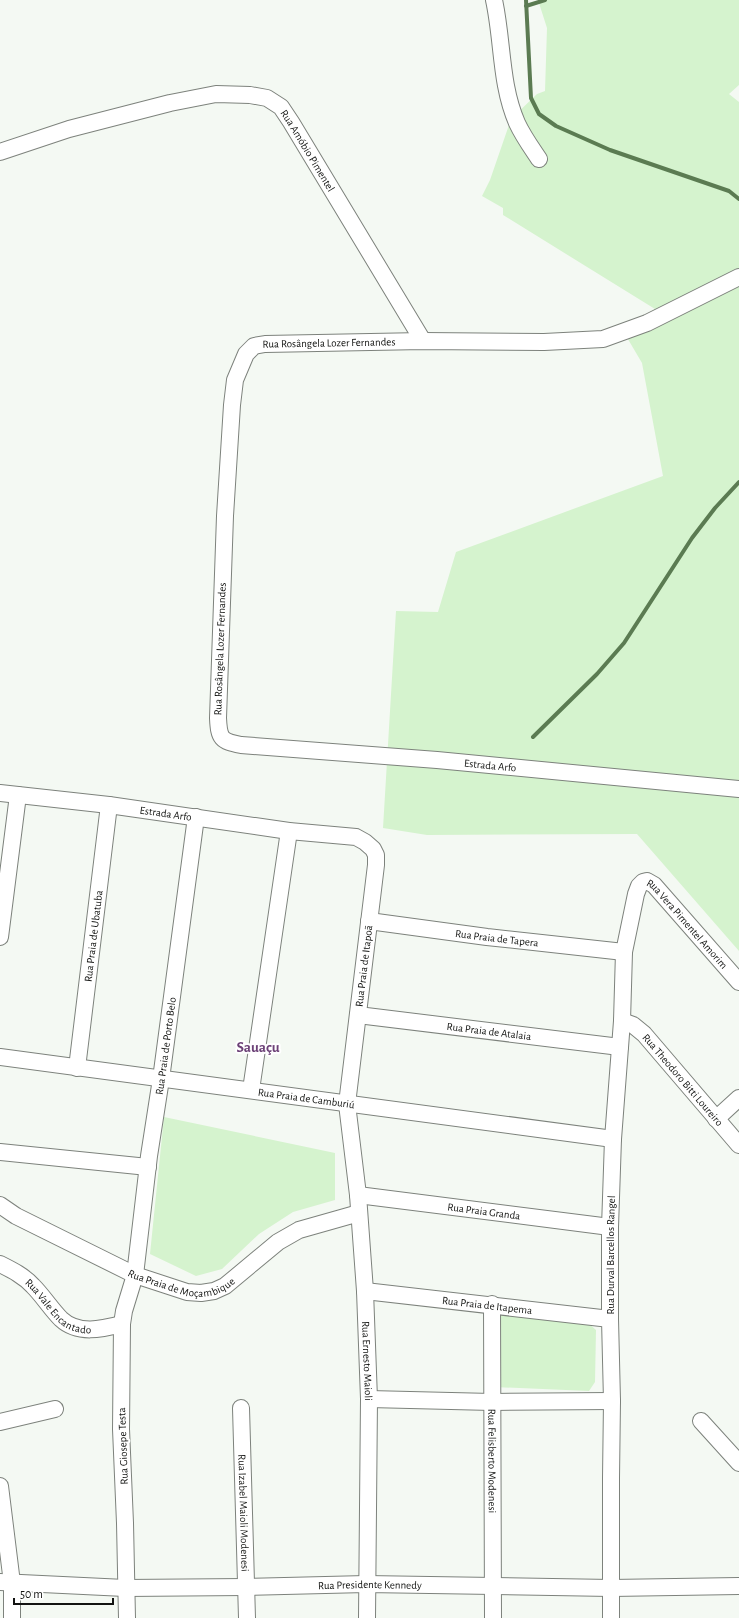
<svg xmlns="http://www.w3.org/2000/svg" width="739" height="1618" font-family="'Alegreya Sans',sans-serif">
<style>
.green{fill:#d5f3ce}
.lines{fill:none;stroke-linecap:round;stroke-linejoin:round}
.stream{stroke:#5b7b52;stroke-width:4}
.minor-casing{stroke:#7d827c;stroke-width:18}
.minor{stroke:#fff;stroke-width:16}
.labels{text-anchor:middle;dominant-baseline:central;stroke-width:4;stroke-linejoin:round;paint-order:stroke}
.street-label{font-size:11px;fill:#121311;stroke:#fff}
.district-label{font-size:15px;font-weight:bold;fill:#6c4177;stroke:#fff}
</style>
<rect width="100%" height="100%" fill="#f4f9f3"/>
<!-- green -->
<g class="green">
<polygon points="538,0 739,0 739,85 729,94 739,102 739,951 637,834 427,835 383,828 396,611 438,612 456,552 663,476 642,363 622,329 655,309 503,215 503,208 482,196 490,180 511,119 537,94 545,91 547,28"/>
<polygon points="164,1117 335,1153 335,1200 293,1212 259,1234 222,1269 196,1276 150,1254"/>
<polygon points="496,1313 587,1322 596,1330 595,1382 589,1391 494,1387"/>
</g>
<g class="lines">
<!-- stream -->
<g class="stream">
<polyline points="526,0 531,98 539,114 556,126 610,150 729,191 739,199"/>
<polyline points="526,6 545,0"/>
<polyline points="533,737 597,674 624,643 692,538 715,508 739,482"/>
</g>
<defs>
<g id="minor">
<path d="M494 0C503 41 500 84 517 123 523 136 531 147 539 159"/>
<path id="s1" d="M0 152 69 129 170 103 216 94 250 95 267 98 281 107 291 122 423 341"/>
<path id="s2" d="M739 277 647 323 603 339 544 342 423 341 265 344 254 346 246 354 235 380 232 405 225 516 218 718C219 739 221 741 241 745L437 760 739 789"/>
<path id="s3" d="M0 793 109 805 289 831 356 837 365 842 373 849 376 855V865L347 1104 358 1195 365 1291 369 1399 367 1618"/>
<path id="s4" d="M369 921 487 937 624 952"/>
<polyline points="0,937 18,795"/>
<path id="s5" d="M358 1015 620 1047"/>
<path id="s6" d="M622 1021 633 1025 644 1034 739 1145"/>
<path id="s7" d="M0 1057 613 1139"/>
<path id="s8" d="M77 1068 109 805"/>
<polyline points="251,1090 289,831"/>
<polyline points="716,1119 739,1098"/>
<polyline points="0,1152 148,1167"/>
<path id="s9" d="M358 1195 610 1227"/>
<path id="s10" d="M0 1205 16 1216 135 1275 187 1292 201 1293 214 1291 225 1286 278 1242 299 1230 359 1213"/>
<path id="s11" d="M0 1264C12 1270 24 1276 33 1286 43 1296 51 1309 61 1319 78 1335 102 1329 122 1324"/>
<path id="s12" d="M365 1291 610 1319"/>
<path id="s13" d="M492 1304 493 1618"/>
<polyline points="369,1399 492,1402 612,1401"/>
<path id="s14" d="M241 1408 247 1618"/>
<polyline points="701,1421 739,1463"/>
<polyline points="0,1422 55,1409"/>
<polyline points="0,1486 12,1583 12,1618"/>
<path id="s15" d="M0 1582 125 1588 246 1587 366 1584 611 1588 739 1586"/>
<path id="s16" d="M127 1618 125 1523 121 1429 122 1324 124 1311 135 1275 149 1156 161 1079 196 817"/>
<path id="s17" d="M611 1618V1478L612 1401 610 1319V1227L613 1139 622 1021 624 952 636 894 639 886 643 882 647 881 654 885 739 982"/>
</g>
</defs>
<!-- minor casing -->
<use href="#minor" class="minor-casing"/>
<!-- minor -->
<use href="#minor" class="minor"/>
</g>
<g class="labels">
<!-- street labels -->
<g class="street-label">
<text stroke="none"><textPath href="#s1" startOffset="343">Rua Amóbio Pimentel</textPath></text>
<text transform="translate(329 343) rotate(-1)">Rua Rosângela Lozer Fernandes</text>
<text transform="translate(220 649) rotate(-88)">Rua Rosângela Lozer Fernandes</text>
<text stroke="none"><textPath href="#s2" startOffset="1168">Estrada Arfo</textPath></text>
<text stroke="none"><textPath href="#s3" startOffset="167">Estrada Arfo</textPath></text>
<text stroke="none"><textPath href="#s17" startOffset="803">Rua Vera Pimentel Amorim</textPath></text>
<text stroke="none"><textPath href="#s8" startOffset="133">Rua Praia de Ubatuba</textPath></text>
<text stroke="none"><textPath href="#s4" startOffset="129">Rua Praia de Tapera</textPath></text>
<text transform="translate(364 966) rotate(-83)">Rua Praia de Itapoã</text>
<text stroke="none"><textPath href="#s5" startOffset="132">Rua Praia de Atalaia</textPath></text>
<text stroke="none"><textPath href="#s16" startOffset="576">Rua Praia de Porto Belo</textPath></text>
<text stroke="none"><textPath href="#s6" startOffset="86">Rua Theodoro Bitti Loureiro</textPath></text>
<text stroke="none"><textPath href="#s7" startOffset="309">Rua Praia de Camburiú</textPath></text>
<text stroke="none"><textPath href="#s9" startOffset="127">Rua Praia Granda</textPath></text>
<text stroke="none"><textPath href="#s17" startOffset="363">Rua Durval Barcellos Rangel</textPath></text>
<text stroke="none"><textPath href="#s10" startOffset="201">Rua Praia de Moçambique</textPath></text>
<text stroke="none"><textPath href="#s11" startOffset="74">Rua Vale Encantado</textPath></text>
<text stroke="none"><textPath href="#s12" startOffset="123">Rua Praia de Itapema</textPath></text>
<text stroke="none"><textPath href="#s3" startOffset="895">Rua Ernesto Maioli</textPath></text>
<text transform="translate(123 1446) rotate(-92)">Rua Giosepe Testa</text>
<text stroke="none"><textPath href="#s13" startOffset="157">Rua Felisberto Modenesi</textPath></text>
<text stroke="none"><textPath href="#s14" startOffset="105">Rua Izabel Maioli Modenesi</textPath></text>
<text stroke="none"><textPath href="#s15" startOffset="370">Rua Presidente Kennedy</textPath></text>
</g>
<!-- district labels -->
<g class="district-label">
<text x="258" y="1047">Sauaçu</text>
</g>
</g>
<!-- scale -->
<path d="M14 1598v6h99v-6" fill="none" stroke="#121311" stroke-width="2"/>
<text x="20" y="1598" font-size="12" fill="#121311" stroke="#ffffff" stroke-width="3" paint-order="stroke">50 m</text>
</svg>
